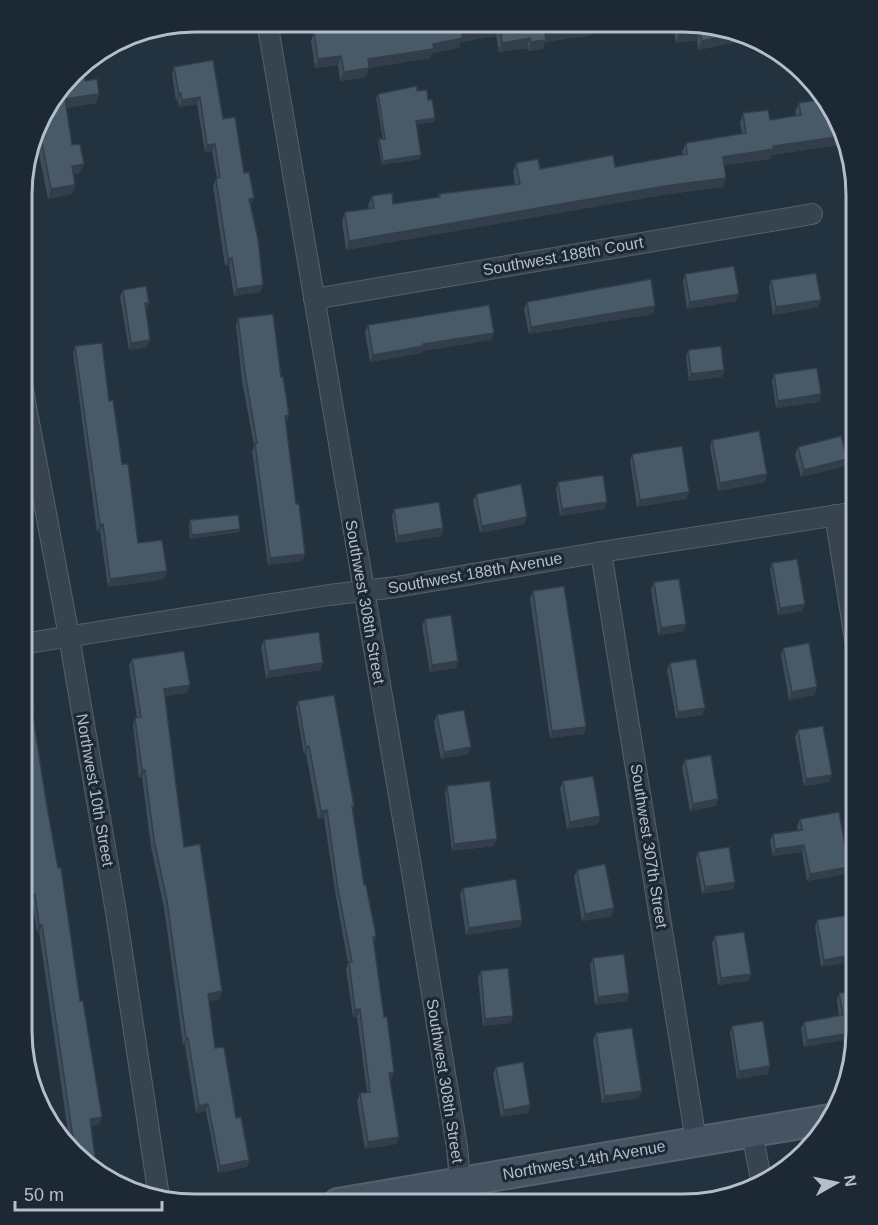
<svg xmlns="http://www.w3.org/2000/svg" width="878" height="1225" font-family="Helvetica,sans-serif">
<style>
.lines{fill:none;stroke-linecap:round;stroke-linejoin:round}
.street-casing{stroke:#55616d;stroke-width:22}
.secondary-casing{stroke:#55616d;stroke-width:32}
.street{stroke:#37434f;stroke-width:20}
.secondary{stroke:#455362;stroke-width:28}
.wall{fill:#3e4d59}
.shaded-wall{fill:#323e49}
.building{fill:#485968;stroke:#323e49;stroke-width:1.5}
.labels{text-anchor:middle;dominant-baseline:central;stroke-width:6;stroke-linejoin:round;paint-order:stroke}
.street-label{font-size:16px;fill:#b3beca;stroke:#1c2834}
.rim{fill:none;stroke:#b3beca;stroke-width:3}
</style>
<rect width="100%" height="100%" fill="#23323f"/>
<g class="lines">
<defs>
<g id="street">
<polyline points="267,21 410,860 457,1147 462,1203"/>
<polyline points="314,299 812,214"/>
<polyline points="22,385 69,636 116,912 159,1197"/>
<polyline points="835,515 857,651"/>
<polyline points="601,552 696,1141"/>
<polyline points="22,644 329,595 396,587 601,552 857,512"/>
<polyline points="752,1132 762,1185"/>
</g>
<polyline id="secondary" points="338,1203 830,1119"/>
</defs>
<!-- street casing -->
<use href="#street" class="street-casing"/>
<!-- secondary casing -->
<use href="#secondary" class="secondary-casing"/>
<!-- street -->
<use href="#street" class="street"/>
<!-- secondary -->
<use href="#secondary" class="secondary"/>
</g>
<!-- wall -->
<g class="wall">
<polygon points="367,22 595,22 594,22 591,35 545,42 543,49 528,51 527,48 499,52 496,36 461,42 459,48 432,53 430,58 369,68 366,77 340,81 338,65 315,68 311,41 314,32 338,28 339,25"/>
<polygon points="637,22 706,23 739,36 737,42 698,50 697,40 676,43 673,24 638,30"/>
<polygon points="174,67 223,119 254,198 250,205 263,285 260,292 234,296 229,265 225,266 213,186 216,179 217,178 212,151 205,152 197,104 179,107 178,101 176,101 172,74"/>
<polygon points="85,81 99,94 96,103 66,108 72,145 80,173 73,174 75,185 72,194 48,199 35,134 44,108"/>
<polygon points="417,91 428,100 435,118 434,122 416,124 420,159 382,165 378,143 379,139 383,139 376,98 378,94"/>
<polygon points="799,103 839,118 845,144 772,155 770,159 724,165 726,178 723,187 662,195 346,250 342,221 345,212 369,209 368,205 372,196 393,204 438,197 439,194 515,184 513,172 516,163 540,169 615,167 683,155 682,152 686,143 742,134 740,123 743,113 770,120 796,116 795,112"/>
<polygon points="857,259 857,297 856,297 846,270 848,263"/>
<polygon points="685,274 736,301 687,309 683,282"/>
<polygon points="771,280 818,307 773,315 769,287"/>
<polygon points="123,290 149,303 146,310 147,347 129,350 120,297"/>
<polygon points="527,302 655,306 653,314 529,334 524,309"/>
<polygon points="238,318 281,377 289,415 286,422 296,504 305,554 302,561 268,565 252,451 254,446 242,381 236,325"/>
<polygon points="368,325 494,333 491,340 422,351 421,353 370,362 365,332"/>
<polygon points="75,346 109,401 138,543 167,571 164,579 108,587 100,531 97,532 73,353"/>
<polygon points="688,350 724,370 722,377 689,381 686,357"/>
<polygon points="774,374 821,394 819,402 776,408 772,381"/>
<polygon points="712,440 767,474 765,482 718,491 710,447"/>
<polygon points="798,447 845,466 801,477 795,455"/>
<polygon points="632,454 689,492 686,499 637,507 630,461"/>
<polygon points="558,482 604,509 560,516 556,489"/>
<polygon points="476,494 527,517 524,524 480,533 473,501"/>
<polygon points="394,509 443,528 441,536 396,543 392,516"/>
<polygon points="190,520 240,529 239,532 190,539 189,524"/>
<polygon points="772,563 802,611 778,615 770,570"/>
<polygon points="654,582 686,624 684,631 658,635 651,590"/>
<polygon points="533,591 586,727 584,734 550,738 530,599"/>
<polygon points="425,619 458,661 456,668 430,672 422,626"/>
<polygon points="264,640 321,670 266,678 261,647"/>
<polygon points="783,648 817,687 814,695 789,700 781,656"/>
<polygon points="132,659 190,685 187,693 165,696 184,847 222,991 219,999 209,1001 215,1048 236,1118 249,1160 247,1167 218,1173 206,1111 196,1113 185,1045 183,1045 164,908 151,847 142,777 139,778 133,725 135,718 137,718 129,666"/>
<polygon points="670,663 705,708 702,715 676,719 667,670"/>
<polygon points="22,676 32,714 80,1001 99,1124 91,1126 97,1172 70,1145 39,932 37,932 32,901 21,903 21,880 27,880 21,845"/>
<polygon points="298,701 352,810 364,885 376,936 374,942 392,1079 390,1079 399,1137 396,1144 365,1149 357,1101 360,1093 367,1092 357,1017 353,1017 346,969 348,963 336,897 324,818 318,819 306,753 304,754 296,708"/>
<polygon points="437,715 468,754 441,759 434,722"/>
<polygon points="798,730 832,775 829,782 804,786 795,737"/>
<polygon points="685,760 716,806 690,811 682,767"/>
<polygon points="563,781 598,824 567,829 560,789"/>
<polygon points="447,786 494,846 452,851 445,793"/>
<polygon points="800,819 847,874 807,881 802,852 773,856 770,841 773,834 798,830 797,826"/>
<polygon points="698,852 735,882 733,889 702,894 696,859"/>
<polygon points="577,870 612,916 582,921 574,877"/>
<polygon points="463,888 522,920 520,927 466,935 460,895"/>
<polygon points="817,920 857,928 821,967 815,927"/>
<polygon points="715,936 751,974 748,981 718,985 712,943"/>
<polygon points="593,958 629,993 627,1001 595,1005 590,965"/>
<polygon points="481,971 511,1023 483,1026 478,978"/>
<polygon points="839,993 857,1042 846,1060 843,1040 804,1047 801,1028 804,1022 839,1016 837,1000"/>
<polygon points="732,1026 768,1074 737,1079 730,1033"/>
<polygon points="596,1033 639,1098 602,1103 593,1040"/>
<polygon points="496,1067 530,1105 528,1113 501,1117 493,1074"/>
</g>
<!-- shaded-wall -->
<g class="shaded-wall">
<polygon points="641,22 674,22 673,24 638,30"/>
<polygon points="594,25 591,35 545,42 543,49 528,51 531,42 545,34"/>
<polygon points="500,27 496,36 461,42 459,48 432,53 430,58 369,68 366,77 340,81 344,72 368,59 433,44 462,33"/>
<polygon points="700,31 697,40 676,43 679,34"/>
<polygon points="734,34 739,36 737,42 698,50 702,41"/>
<polygon points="530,38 527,48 499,52 502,43"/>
<polygon points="341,56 338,65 315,68 318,59"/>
<polygon points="181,93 178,101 176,101 179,94"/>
<polygon points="99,94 96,103 61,109 65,99"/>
<polygon points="200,97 197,104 179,107 182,100"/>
<polygon points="435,118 434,122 414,125 416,121"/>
<polygon points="843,136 845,144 772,155 770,159 720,166 723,157 773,146"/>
<polygon points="215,144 212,151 205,152 207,145"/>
<polygon points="421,155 420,159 382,165 383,161"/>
<polygon points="84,164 80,173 68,175 72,166"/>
<polygon points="726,178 723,187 662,195 346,250 349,241 665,186"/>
<polygon points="75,185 72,194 48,199 51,189"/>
<polygon points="254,198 251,205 246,206 249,199"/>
<polygon points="232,258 229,265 225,266 228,259"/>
<polygon points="263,285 260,292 234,296 237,289"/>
<polygon points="739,294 736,301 687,309 690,302"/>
<polygon points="821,300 818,307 773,315 776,307"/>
<polygon points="145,303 149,303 147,310 142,311"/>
<polygon points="655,306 653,314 529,334 531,327"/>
<polygon points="494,333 491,340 422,351 421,353 370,362 373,355 423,344"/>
<polygon points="150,340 147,347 129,350 131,343"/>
<polygon points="724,370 722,377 689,381 691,374"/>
<polygon points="821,394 819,402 776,408 778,401"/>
<polygon points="289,415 286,422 282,423 285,416"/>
<polygon points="847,459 845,466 801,477 804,470"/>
<polygon points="767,474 765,482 718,491 720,483"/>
<polygon points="689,492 686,499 637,507 640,500"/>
<polygon points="607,502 604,509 560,516 562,509"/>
<polygon points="527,517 524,524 480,533 482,526"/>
<polygon points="103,524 100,531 97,532 100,525"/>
<polygon points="443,528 441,536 396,543 398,536"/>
<polygon points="240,529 239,532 190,539 192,535"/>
<polygon points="305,554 302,561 268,565 270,558"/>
<polygon points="167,571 164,579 108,587 110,579"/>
<polygon points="805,604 802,611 778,615 780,608"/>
<polygon points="686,624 684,631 658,635 661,628"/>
<polygon points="458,661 456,668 430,672 432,665"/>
<polygon points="323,663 321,670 266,678 269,671"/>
<polygon points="190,685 187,693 162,697 164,689"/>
<polygon points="817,687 814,695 789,700 792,692"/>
<polygon points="705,708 702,715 676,719 678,712"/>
<polygon points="586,727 584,734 550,738 552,731"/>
<polygon points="309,746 306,753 304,754 306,747"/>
<polygon points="471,747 468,754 441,759 444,752"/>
<polygon points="142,770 145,770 142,777 139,778"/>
<polygon points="832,775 829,782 804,786 806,779"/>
<polygon points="718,799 716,806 690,811 693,804"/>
<polygon points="327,810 324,818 318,819 321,811"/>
<polygon points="600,816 598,824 567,829 570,822"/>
<polygon points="497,839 494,846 452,851 454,844"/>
<polygon points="804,845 802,852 773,856 775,849"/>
<polygon points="849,867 847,874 807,881 810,874"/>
<polygon points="735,882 733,889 702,894 705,887"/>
<polygon points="35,894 32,901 21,903 21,896"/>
<polygon points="614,908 612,916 582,921 585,914"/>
<polygon points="522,920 520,927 466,935 469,928"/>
<polygon points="39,925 42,925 39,932 37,932"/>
<polygon points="857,954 857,961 821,967 824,960"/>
<polygon points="751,974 748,981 718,985 721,978"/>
<polygon points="222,991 219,999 206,1002 208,994"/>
<polygon points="629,993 627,1001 595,1005 598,997"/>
<polygon points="360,1009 357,1017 353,1017 355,1010"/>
<polygon points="513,1016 511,1023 483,1026 485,1019"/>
<polygon points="845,1034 843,1040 804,1047 807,1040"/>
<polygon points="186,1038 188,1038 185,1045 183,1045"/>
<polygon points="853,1052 851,1059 846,1060 849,1053"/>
<polygon points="770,1066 768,1074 737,1079 739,1071"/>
<polygon points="394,1072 392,1079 386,1080 389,1073"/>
<polygon points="642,1091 639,1098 602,1103 605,1096"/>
<polygon points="208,1104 206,1111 196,1113 199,1106"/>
<polygon points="530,1105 528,1113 501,1117 504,1110"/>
<polygon points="102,1117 99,1124 87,1126 90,1119"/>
<polygon points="399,1137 396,1144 365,1149 368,1142"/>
<polygon points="249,1160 247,1167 218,1173 220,1166"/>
</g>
<!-- building -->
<g class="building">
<polygon points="367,22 594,22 594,25 545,34 546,40 531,42 530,38 502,43 500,27 462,33 463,38 433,44 434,49 368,59 369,68 344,72 341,56 318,59 314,32 340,28 339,25"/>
<polygon points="678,22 706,23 734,34 702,41 700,31 679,34"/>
<polygon points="213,60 223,119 235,117 244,173 249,172 254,198 249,199 258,239 263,285 237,289 232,258 228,259 216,179 220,177 215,144 207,145 200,97 182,100 181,93 179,94 174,67"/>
<polygon points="84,75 85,81 97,79 99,94 65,99 72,145 80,144 84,164 72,166 75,185 51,189 38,124 44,108 69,78"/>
<polygon points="417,86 417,91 427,90 428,100 432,99 435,118 416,121 421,155 383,161 379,139 385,139 378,94"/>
<polygon points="824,99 839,118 843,136 773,146 774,149 723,157 726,178 665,186 349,241 345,212 374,208 372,196 392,193 393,204 440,197 439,194 520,184 516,163 538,159 540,169 613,155 615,167 687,154 686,143 746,133 743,113 768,110 770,120 801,115 799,103"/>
<polygon points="857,259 857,285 848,263"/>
<polygon points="734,266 739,294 690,302 685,274"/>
<polygon points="816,273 821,300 776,307 771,280"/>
<polygon points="651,279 655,306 531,327 527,302"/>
<polygon points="146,286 149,303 145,303 150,340 131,343 123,290"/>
<polygon points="489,305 494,333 423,344 424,346 373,355 368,325"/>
<polygon points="273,314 281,377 283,377 289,415 285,416 296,504 299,504 305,554 270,558 255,443 257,443 245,373 238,318"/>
<polygon points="102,343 109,401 113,400 122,464 128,464 138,543 162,540 167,571 110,579 103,524 100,525 75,346"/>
<polygon points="721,346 724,370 691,374 688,350"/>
<polygon points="817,368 821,394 778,401 774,374"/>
<polygon points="759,431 767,474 720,483 712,440"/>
<polygon points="841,436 847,459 804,470 798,447"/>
<polygon points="682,446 689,492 640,500 632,454"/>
<polygon points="603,475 607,502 562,509 558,482"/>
<polygon points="521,484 527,517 482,526 476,494"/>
<polygon points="439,502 443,528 398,536 394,509"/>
<polygon points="238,515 240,529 192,535 190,520"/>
<polygon points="797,559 805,604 780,608 772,563"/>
<polygon points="679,579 686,624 661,628 654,582"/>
<polygon points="564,586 586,727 552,731 533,591"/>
<polygon points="451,615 458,661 432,665 425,619"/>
<polygon points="319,632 323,663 269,671 264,640"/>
<polygon points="809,643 817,687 792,692 783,648"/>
<polygon points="184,651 190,685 164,689 176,785 184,847 200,844 222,991 208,994 215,1048 224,1047 236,1118 241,1117 249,1160 220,1166 208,1104 199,1106 188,1038 186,1038 167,901 154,840 145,770 142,770 135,718 141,717 132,659"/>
<polygon points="696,659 705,708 678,712 670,663"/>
<polygon points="30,675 34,709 32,709 46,801 58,868 61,868 80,1001 83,1001 102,1117 90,1119 97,1172 89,1168 71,1146 74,1145 42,925 39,925 35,894 21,896 21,880 31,879 21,823 22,676"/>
<polygon points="334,695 354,806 352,806 364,885 366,885 376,936 373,937 384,1017 387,1017 394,1072 389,1073 399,1137 368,1142 360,1093 370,1092 360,1009 355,1010 349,962 352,962 338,890 327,810 321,811 309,746 306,747 298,701"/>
<polygon points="464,710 471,747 444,752 437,715"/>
<polygon points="823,726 832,775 806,779 798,730"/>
<polygon points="711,755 718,799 693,804 685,760"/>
<polygon points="593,776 600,816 570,822 563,781"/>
<polygon points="490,781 497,839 454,844 447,786"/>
<polygon points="839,812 849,867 810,874 804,845 775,849 773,834 802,830 800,819"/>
<polygon points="729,847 735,882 705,887 698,852"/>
<polygon points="605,864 614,908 585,914 577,870"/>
<polygon points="516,879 522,920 469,928 463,888"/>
<polygon points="854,914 857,928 857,954 824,960 817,920"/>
<polygon points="744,932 751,974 721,978 715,936"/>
<polygon points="624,954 629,993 598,997 593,958"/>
<polygon points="508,968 513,1016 485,1019 481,971"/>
<polygon points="857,991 857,1042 853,1052 849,1053 845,1034 807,1040 804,1022 843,1015 839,993"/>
<polygon points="763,1021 770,1066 739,1071 732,1026"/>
<polygon points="632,1028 642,1091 605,1096 596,1033"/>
<polygon points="523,1062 530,1105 504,1110 496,1067"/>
<polygon points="721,1190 722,1195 684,1204 638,1204"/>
</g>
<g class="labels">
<!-- street labels -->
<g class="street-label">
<text transform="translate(563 256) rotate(-10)">Southwest 188th Court</text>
<text transform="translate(475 573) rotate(-10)">Southwest 188th Avenue</text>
<text transform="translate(365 602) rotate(80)">Southwest 308th Street</text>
<text transform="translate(95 790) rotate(80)">Northwest 10th Street</text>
<text transform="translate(649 846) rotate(81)">Southwest 307th Street</text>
<text transform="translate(445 1081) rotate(81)">Southwest 308th Street</text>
<text transform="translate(584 1160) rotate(-10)">Northwest 14th Avenue</text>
</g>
</g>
<!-- crop -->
<path d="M0 0H878V1225H0ZM195 32H683A163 163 0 0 1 846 195V1031A163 163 0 0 1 683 1194H195A163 163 0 0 1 32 1031V195A163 163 0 0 1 195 32Z" fill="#1c2834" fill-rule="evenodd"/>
<path class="rim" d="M195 32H683A163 163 0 0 1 846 195V1031A163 163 0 0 1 683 1194H195A163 163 0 0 1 32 1031V195A163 163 0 0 1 195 32Z"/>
<!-- north arrow -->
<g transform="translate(836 1183) rotate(81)" stroke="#1c2834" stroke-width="4.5" paint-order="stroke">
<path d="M0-4.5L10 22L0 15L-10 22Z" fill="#b3beca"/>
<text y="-9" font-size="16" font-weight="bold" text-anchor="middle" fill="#b3beca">N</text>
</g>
<!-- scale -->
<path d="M15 1201v9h147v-9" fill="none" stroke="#b3beca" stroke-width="3"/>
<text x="24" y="1201" font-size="18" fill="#b3beca" stroke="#1c2834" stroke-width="4.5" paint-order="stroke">50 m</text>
</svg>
